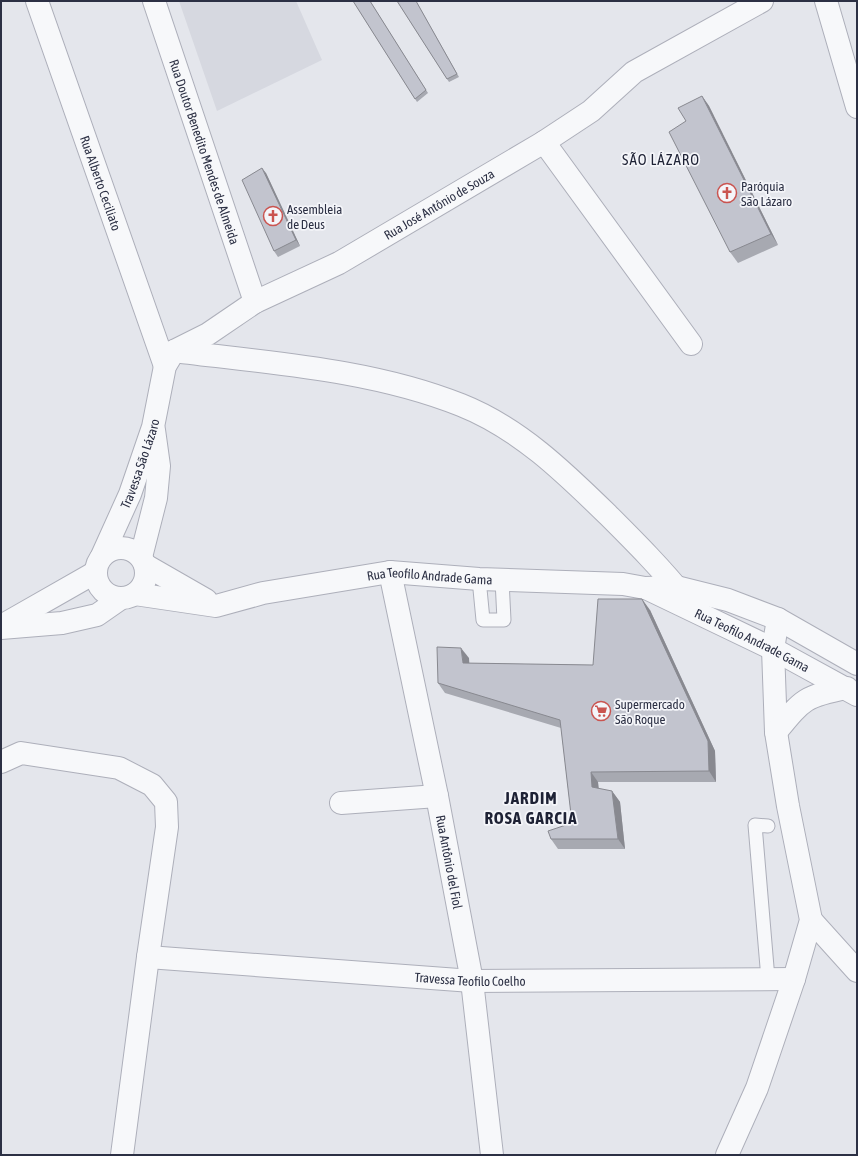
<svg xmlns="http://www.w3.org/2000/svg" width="858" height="1156" font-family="'Asap Condensed',sans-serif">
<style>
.built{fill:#d6d8e0}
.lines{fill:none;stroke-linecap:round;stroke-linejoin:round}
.service-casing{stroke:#adafba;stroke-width:15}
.minor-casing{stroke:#adafba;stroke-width:24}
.tertiary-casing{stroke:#adafba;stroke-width:24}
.service{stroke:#f7f8fa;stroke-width:13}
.minor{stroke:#f7f8fa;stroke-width:22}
.tertiary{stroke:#f7f8fa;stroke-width:22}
.wall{fill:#a7a9b1}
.shaded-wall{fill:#888990}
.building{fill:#c2c4ce;stroke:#888990}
.labels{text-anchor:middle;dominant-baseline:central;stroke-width:3.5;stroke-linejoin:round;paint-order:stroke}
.street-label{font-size:13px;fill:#2c3044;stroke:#f4f5f9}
.poi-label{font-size:13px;fill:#2c3044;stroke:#f4f5f9;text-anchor:start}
.quarter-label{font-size:15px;letter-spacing:1px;fill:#1e2235;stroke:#f4f5f9}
.district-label{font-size:17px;font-weight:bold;letter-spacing:1px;fill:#1e2235;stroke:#f4f5f9}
</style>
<rect width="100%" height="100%" fill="#e4e6ec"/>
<!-- built -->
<polygon class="built" points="179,1 296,1 322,60 217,111"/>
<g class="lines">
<defs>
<g id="service">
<polyline points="479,579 483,620 504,620 502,580"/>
<polyline points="768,979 755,825 768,826"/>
</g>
<g id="minor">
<path id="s1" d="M37 1 165 366"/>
<path id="s2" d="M154 1 255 302"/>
<polyline points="826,1 857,107"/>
<polyline points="544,142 691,344"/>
<path d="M174 351C269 363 371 369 461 405 519 428 564 472 608 515 635 542 662 569 686 599"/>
<path id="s3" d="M390 572 437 796 472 981 492 1155"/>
<polyline points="1,762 21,753 119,768 152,785 166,802 167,827 148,957 122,1155"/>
<polyline points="341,803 437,796"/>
<polyline points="811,920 857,971"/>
<path id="s4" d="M148 957 472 981 794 979"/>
<polyline points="727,1155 757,1088 794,979 811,920 788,806 776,732 773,649 778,619"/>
</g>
<g id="tertiary">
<circle cx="121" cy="573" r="25"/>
<path id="s5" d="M102 556 130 494 153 427 165 366 174 351 208 334 255 302 339 263 544 142 591 111 634 72 762 1"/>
<polyline points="141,557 156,498 159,466 154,430"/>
<polyline points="145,565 206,600"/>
<path id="s6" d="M648 589 773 649 857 695"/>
<path id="s7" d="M135 594 216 606 263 593 390 572 479 579 623 584 645 588 676 587 728 600 778 619 857 664"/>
<polyline points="3,625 96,572"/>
<polyline points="1,628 62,623 97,615 120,599"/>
<path d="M776 732C803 699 805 696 847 688"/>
</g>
</defs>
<!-- service casing -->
<use href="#service" class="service-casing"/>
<!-- minor casing -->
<use href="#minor" class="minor-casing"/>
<!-- tertiary casing -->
<use href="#tertiary" class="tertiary-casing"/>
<!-- service -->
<use href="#service" class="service"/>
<!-- minor -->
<use href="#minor" class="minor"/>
<!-- tertiary -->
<use href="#tertiary" class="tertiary"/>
</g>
<!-- wall -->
<g class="wall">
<polygon points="353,1 370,1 428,93 417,102"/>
<polygon points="397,1 416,1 459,77 449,82"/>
<polygon points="702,96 709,106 778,245 738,263 730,252"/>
<polygon points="266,173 300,246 278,257 274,251"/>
<polygon points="650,610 715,751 716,782 598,782 599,789 612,791 620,802 625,849 558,849 551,839 572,823 561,728 445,693 438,683 469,658 469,663 593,665"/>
</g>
<!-- shaded-wall -->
<g class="shaded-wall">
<polygon points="702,96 709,106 778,245 771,234"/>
<polygon points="262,168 266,173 300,246 296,240"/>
<polygon points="642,599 650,610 715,751 716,782 709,771"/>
<polygon points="461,648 469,658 470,673 463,663"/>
<polygon points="591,772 598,782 599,798 592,787"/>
<polygon points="612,791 620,802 625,849 618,839"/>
</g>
<!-- building -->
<g class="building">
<polygon points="353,1 370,1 426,90 415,99"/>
<polygon points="397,1 416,1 457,74 447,79"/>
<polygon points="702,96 771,234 730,252 669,132 686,121 678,108"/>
<polygon points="262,168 296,240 274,251 242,180"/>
<polygon points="598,599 642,599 708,741 709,771 591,772 592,787 612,791 618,839 551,839 548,831 572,823 560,720 438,683 437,647 461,648 463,663 593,665"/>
</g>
<!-- icons -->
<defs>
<symbol id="church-ring" viewBox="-11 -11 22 22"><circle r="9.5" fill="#f4f5f9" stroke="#ca5450" stroke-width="1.5"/><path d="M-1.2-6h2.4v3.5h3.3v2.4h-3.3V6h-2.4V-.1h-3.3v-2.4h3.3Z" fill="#ca5450"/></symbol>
<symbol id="supermarket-ring" viewBox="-11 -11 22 22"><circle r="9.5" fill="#f4f5f9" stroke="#ca5450" stroke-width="1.5"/><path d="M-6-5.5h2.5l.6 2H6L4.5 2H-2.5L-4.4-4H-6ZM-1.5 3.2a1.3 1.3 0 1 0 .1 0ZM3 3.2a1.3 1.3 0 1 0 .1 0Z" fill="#ca5450"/></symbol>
</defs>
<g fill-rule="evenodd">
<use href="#church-ring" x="716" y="182" width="22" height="22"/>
<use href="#church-ring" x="262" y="205" width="22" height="22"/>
<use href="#supermarket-ring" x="590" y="700" width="22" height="22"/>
</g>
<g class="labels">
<!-- street labels -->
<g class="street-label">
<text stroke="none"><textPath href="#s2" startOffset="159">Rua Doutor Benedito Mendes de Almeida</textPath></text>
<text stroke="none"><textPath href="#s1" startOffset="193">Rua Alberto Ceciliato</textPath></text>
<text stroke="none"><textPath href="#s5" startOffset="522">Rua José Antônio de Souza</textPath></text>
<text stroke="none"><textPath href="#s5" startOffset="100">Travessa São Lázaro</textPath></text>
<text stroke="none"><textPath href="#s7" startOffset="299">Rua Teofilo Andrade Gama</textPath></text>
<text stroke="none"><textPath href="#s6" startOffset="116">Rua Teofilo Andrade Gama</textPath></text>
<text stroke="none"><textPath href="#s3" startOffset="296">Rua Antônio del Fiol</textPath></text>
<text stroke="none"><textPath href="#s4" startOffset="323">Travessa Teofilo Coelho</textPath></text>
</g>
<!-- poi labels -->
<g class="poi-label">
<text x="741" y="186">Paróquia<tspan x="741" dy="15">São Lázaro</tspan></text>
<text x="287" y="209">Assembleia<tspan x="287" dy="15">de Deus</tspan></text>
<text x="615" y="704">Supermercado<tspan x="615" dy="15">São Roque</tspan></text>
</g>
<!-- quarter labels -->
<g class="quarter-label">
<text x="661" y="159">SÃO LÁZARO</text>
</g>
<!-- district labels -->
<g class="district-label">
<text x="531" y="798">JARDIM<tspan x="531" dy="20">ROSA GARCIA</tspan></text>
</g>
</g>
<!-- border -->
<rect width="858" height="1156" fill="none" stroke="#2c3044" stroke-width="4"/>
</svg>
